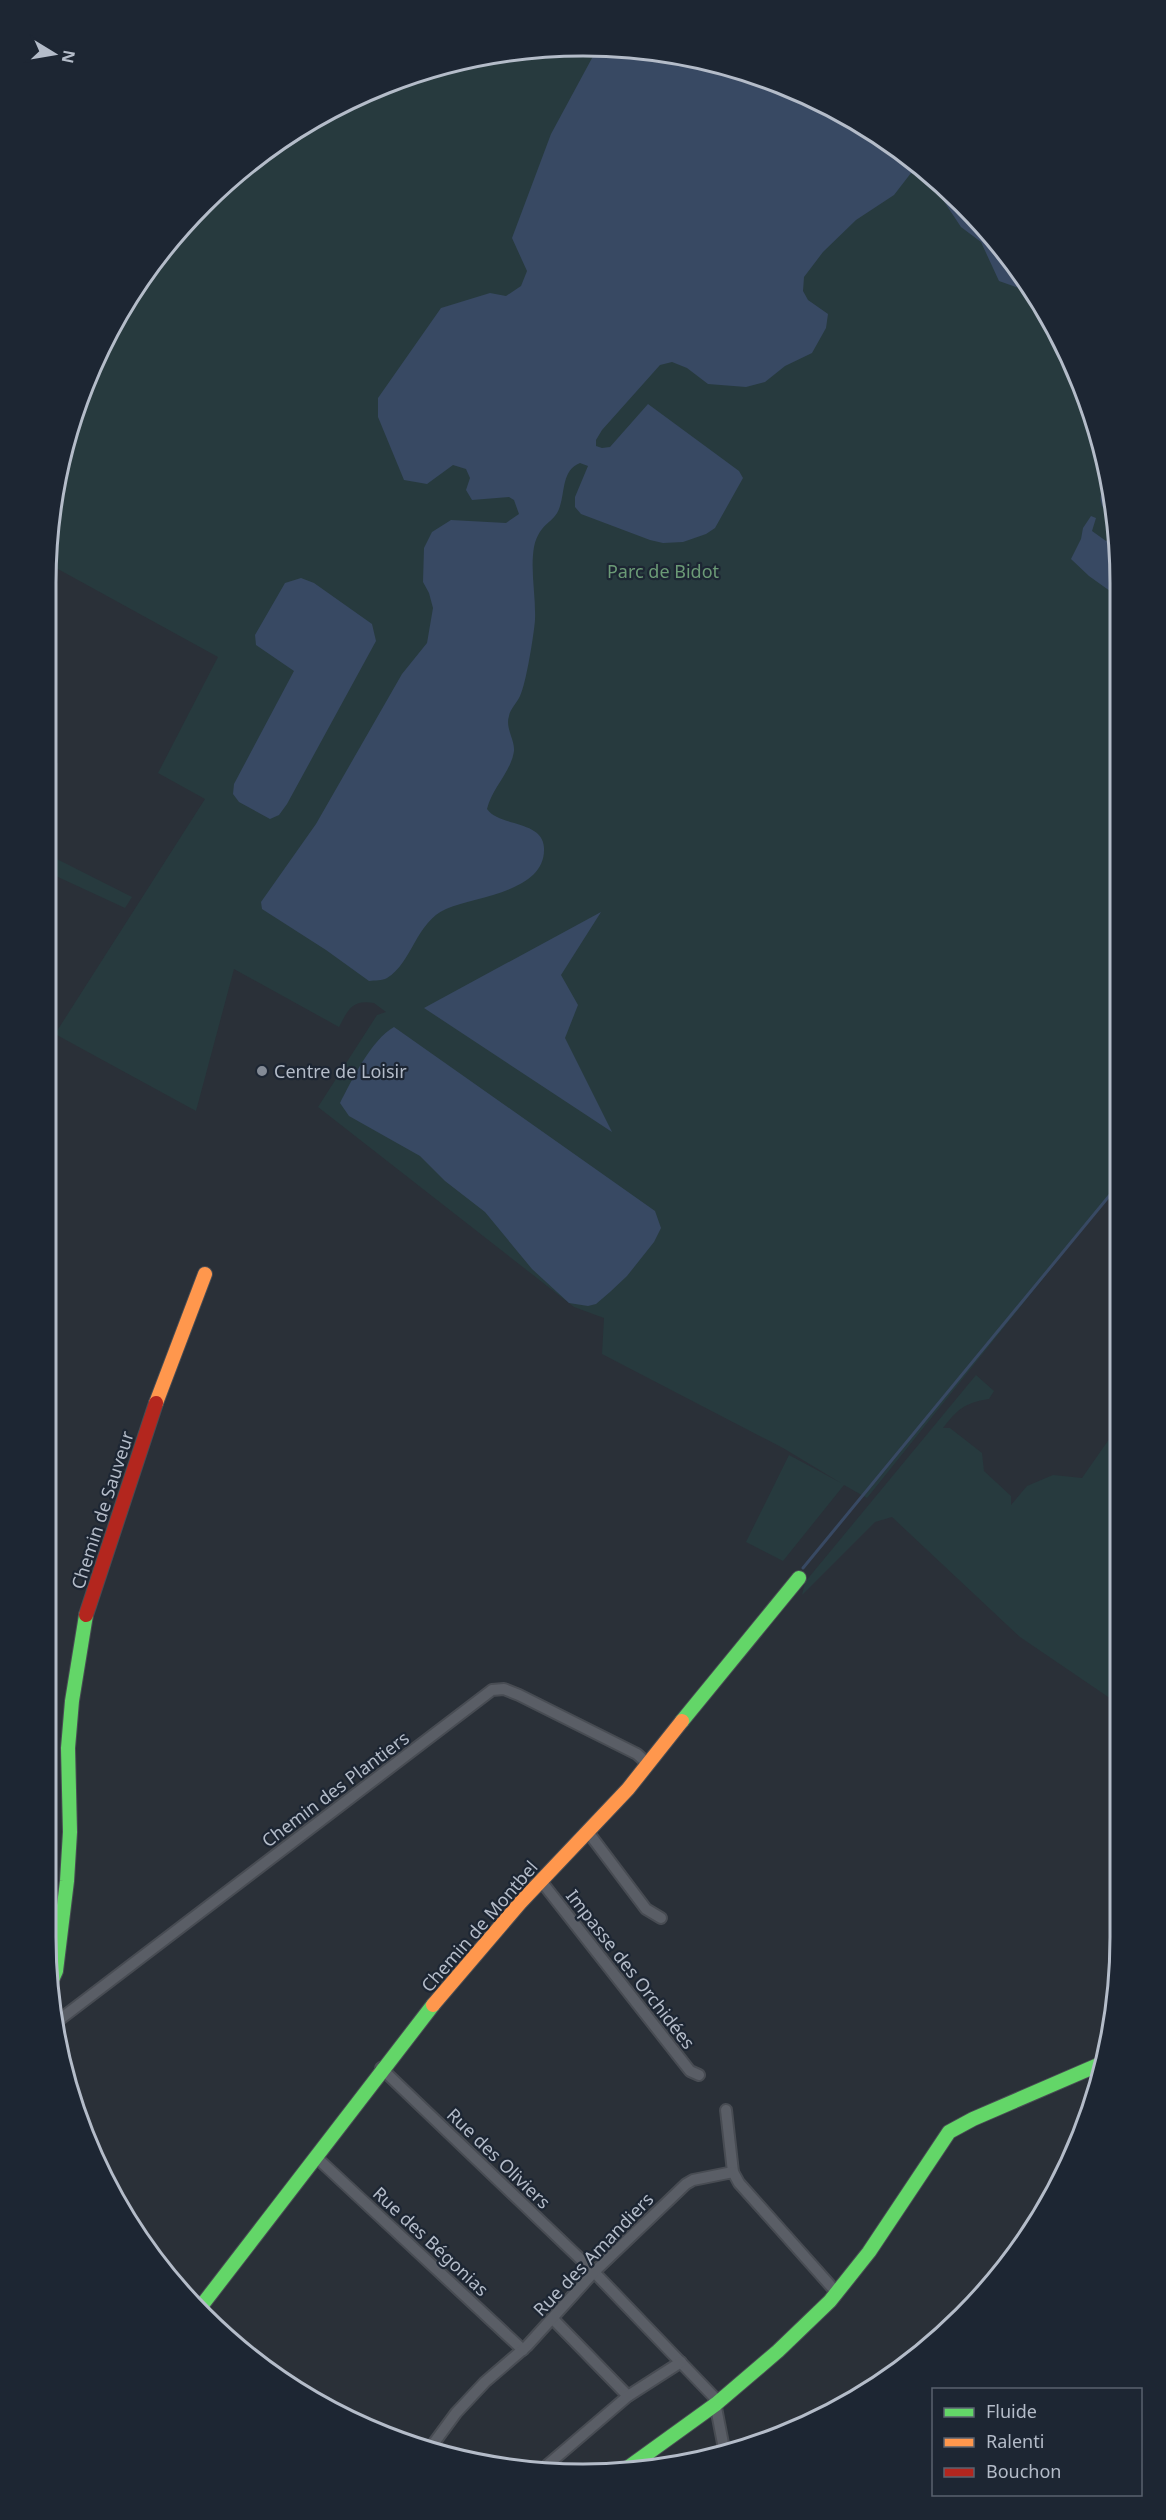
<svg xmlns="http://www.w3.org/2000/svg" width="1166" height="2520" font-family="'Noto Sans',sans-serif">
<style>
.green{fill:#273a3e}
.water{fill:#384963}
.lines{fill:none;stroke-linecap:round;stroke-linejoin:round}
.stream{stroke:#384963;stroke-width:3}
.canal{stroke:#384963;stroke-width:10}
.street-casing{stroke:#484c53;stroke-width:14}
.fast-casing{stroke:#484c53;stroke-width:16}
.slow-casing{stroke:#484c53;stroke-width:16}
.jam-casing{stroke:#484c53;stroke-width:16}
.street{stroke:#5a5e66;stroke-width:10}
.fast{stroke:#63d668;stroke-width:14}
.slow{stroke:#ff974d;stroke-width:14}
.jam{stroke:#b3261e;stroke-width:14}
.poi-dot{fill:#848b96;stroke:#1d2633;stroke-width:2}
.labels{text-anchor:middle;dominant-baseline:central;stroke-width:4.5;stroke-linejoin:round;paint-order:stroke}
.park-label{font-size:18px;fill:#6b9a76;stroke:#1d2633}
.poi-label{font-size:18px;fill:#b4bcc9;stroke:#1d2633;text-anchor:start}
.street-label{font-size:18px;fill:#b4bcc9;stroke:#1d2633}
.rim{fill:none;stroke:#b4bcc9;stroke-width:3}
</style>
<rect width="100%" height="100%" fill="#2a3038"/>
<!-- green -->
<g class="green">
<path d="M583 45 688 55 789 86 910 156 1010 255 1080 377 1116 512 1119 1184 867 1498 844 1485 783 1561 746 1542 789 1455 841 1483 783 1448 602 1354 604 1318 574 1307 318 1107 377 1015 386 1012 374 1003C352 999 348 1010 339 1027L234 969 196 1111 55 1034 205 799 158 773 218 657 47 563 55 478 86 377 135 284 202 203 284 136 377 86 478 55Z"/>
<polygon points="45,853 132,897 125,908 45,871"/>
<path d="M976 1375 994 1391 989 1399C964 1403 958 1409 943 1428H950L982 1453 984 1471 1011 1496V1505L1027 1486 1053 1475 1082 1478 1119 1425 1120 1705 1020 1637 892 1517 875 1522 802 1595 805 1582Z"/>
</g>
<!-- water -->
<g class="water">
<path d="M598 47 688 55 789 86 910 156 1010 255 1018 270V274L1028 287 1024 290 999 281 981 242 961 227 929 179 911 173 894 195 856 220 823 252 804 277 803 291 808 300 828 314 826 328 812 353 785 366 765 382 746 387 708 384 687 368 672 362 660 365 602 430 596 440V446L602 448 610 447 648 404 739 471 743 478 715 528 706 534 683 542 663 543 650 540 581 514 575 507V497L588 466 580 463C562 470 565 491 560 506 555 524 540 521 534 547 530 570 536 596 535 620 534 634 526 684 520 696 517 703 510 709 509 716 505 728 515 740 514 751 511 772 492 788 487 809 499 827 543 820 544 848 546 892 476 896 446 909 416 922 412 963 387 978 382 981 375 980 369 981L326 950 262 909 261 902 316 824 402 674 427 643 433 608 429 593 423 582 424 548 432 532 451 520 506 523 519 514 514 500 509 497 472 500 466 490 470 478 466 469 453 465 427 484 404 480 378 417V398L441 308 490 293 506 296 521 286 527 271 512 238 551 134Z"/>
<polygon points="1091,516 1096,518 1092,531 1106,541 1116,535 1117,596 1089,576 1071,559 1081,539 1083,528"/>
<polygon points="301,578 314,583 372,624 376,641 287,804 279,815 270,819 239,802 233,794 234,784 294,671 256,645 255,635 285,583"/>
<polygon points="601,912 561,975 578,1005 565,1038 612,1132 424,1008"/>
<path d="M394 1027 655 1211 661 1228 654 1242 627 1276 610 1292 596 1304 588 1306 569 1303 532 1269 485 1212 445 1181 420 1156 349 1116 340 1103C352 1080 371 1040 394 1027Z"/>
</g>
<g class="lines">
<!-- stream -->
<polyline class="stream" points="803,1568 1119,1184"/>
<!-- canal -->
<path class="canal" d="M1109 484C1104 498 1103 504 1115 513"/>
<defs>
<g id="street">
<polyline points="588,1832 646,1909 661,1918"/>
<polyline points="541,1881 690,2071 699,2075"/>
<polyline points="59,2020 492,1690 504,1689 519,1695 637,1754 648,1764"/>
<polyline points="381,2068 594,2272 714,2397 725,2454"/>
<polyline points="726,2110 733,2172"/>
<polyline points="316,2157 523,2350"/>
<polyline points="553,2319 628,2396"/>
<polyline points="431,2447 456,2413 485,2382 527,2346 594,2272 686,2184 693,2180 733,2172 739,2183 837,2293"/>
<polyline points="545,2467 628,2396 681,2362"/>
</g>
<g id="fast">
<polyline points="682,1721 799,1578"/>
<polyline points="52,1980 56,1971 67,1881 70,1832 68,1748 72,1701 86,1615"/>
<polyline points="199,2309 433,2005"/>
<polyline points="626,2469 716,2404 778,2351 830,2301 869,2252 949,2132 973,2119 1105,2062"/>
</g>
<g id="slow">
<polyline points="156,1403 205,1274"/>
<polyline points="433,2005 520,1903 628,1789 682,1721"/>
</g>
<polyline id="jam" points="86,1615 156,1403"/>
</defs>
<!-- street casing -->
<use href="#street" class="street-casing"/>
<!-- fast casing -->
<use href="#fast" class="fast-casing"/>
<!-- slow casing -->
<use href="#slow" class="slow-casing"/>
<!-- jam casing -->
<use href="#jam" class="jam-casing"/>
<!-- street -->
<use href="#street" class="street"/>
<!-- fast -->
<use href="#fast" class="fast"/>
<!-- slow -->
<use href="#slow" class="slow"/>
<!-- jam -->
<use href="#jam" class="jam"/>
</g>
<!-- markers -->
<circle class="poi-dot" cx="262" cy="1071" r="6"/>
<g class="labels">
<!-- park labels -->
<g class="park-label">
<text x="663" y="571">Parc de Bidot</text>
</g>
<!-- poi labels -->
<g class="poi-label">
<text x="274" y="1071">Centre de Loisir</text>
</g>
<!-- street labels -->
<g class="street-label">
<text transform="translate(102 1510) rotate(-72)">Chemin de Sauveur</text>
<text transform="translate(335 1789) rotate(-37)">Chemin des Plantiers</text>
<text transform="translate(479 1926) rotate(-49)">Chemin de Montbel</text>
<text transform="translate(631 1969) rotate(52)">Impasse des Orchidées</text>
<text transform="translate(499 2158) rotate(44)">Rue des Oliviers</text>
<text transform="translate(431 2241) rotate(43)">Rue des Bégonias</text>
<text transform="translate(593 2254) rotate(-46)">Rue des Amandiers</text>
</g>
</g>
<!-- crop -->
<path d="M0 0H1166V2520H0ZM583 56H583A527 527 0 0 1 1110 583V1937A527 527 0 0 1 583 2464H583A527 527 0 0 1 56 1937V583A527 527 0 0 1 583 56Z" fill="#1d2633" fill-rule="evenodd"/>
<path class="rim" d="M583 56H583A527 527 0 0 1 1110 583V1937A527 527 0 0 1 583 2464H583A527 527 0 0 1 56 1937V583A527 527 0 0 1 583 56Z"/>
<!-- legend -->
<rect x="932" y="2388" width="210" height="108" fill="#1d2633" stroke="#59626f" stroke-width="1.5"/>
<rect x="944" y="2408" width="30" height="9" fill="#63d668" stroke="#59626f" stroke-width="1.5"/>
<text x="986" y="2418" font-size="18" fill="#b4bcc9">Fluide</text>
<rect x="944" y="2438" width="30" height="9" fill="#ff974d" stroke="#59626f" stroke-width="1.5"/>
<text x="986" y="2448" font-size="18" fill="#b4bcc9">Ralenti</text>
<rect x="944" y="2468" width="30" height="9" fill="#b3261e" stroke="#59626f" stroke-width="1.5"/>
<text x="986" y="2478" font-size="18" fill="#b4bcc9">Bouchon</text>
<!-- north arrow -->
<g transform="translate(54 54) rotate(101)" stroke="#1d2633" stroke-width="4.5" paint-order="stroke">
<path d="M0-4.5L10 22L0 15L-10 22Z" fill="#b4bcc9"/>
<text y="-9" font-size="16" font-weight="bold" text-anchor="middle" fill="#b4bcc9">N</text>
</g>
</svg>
